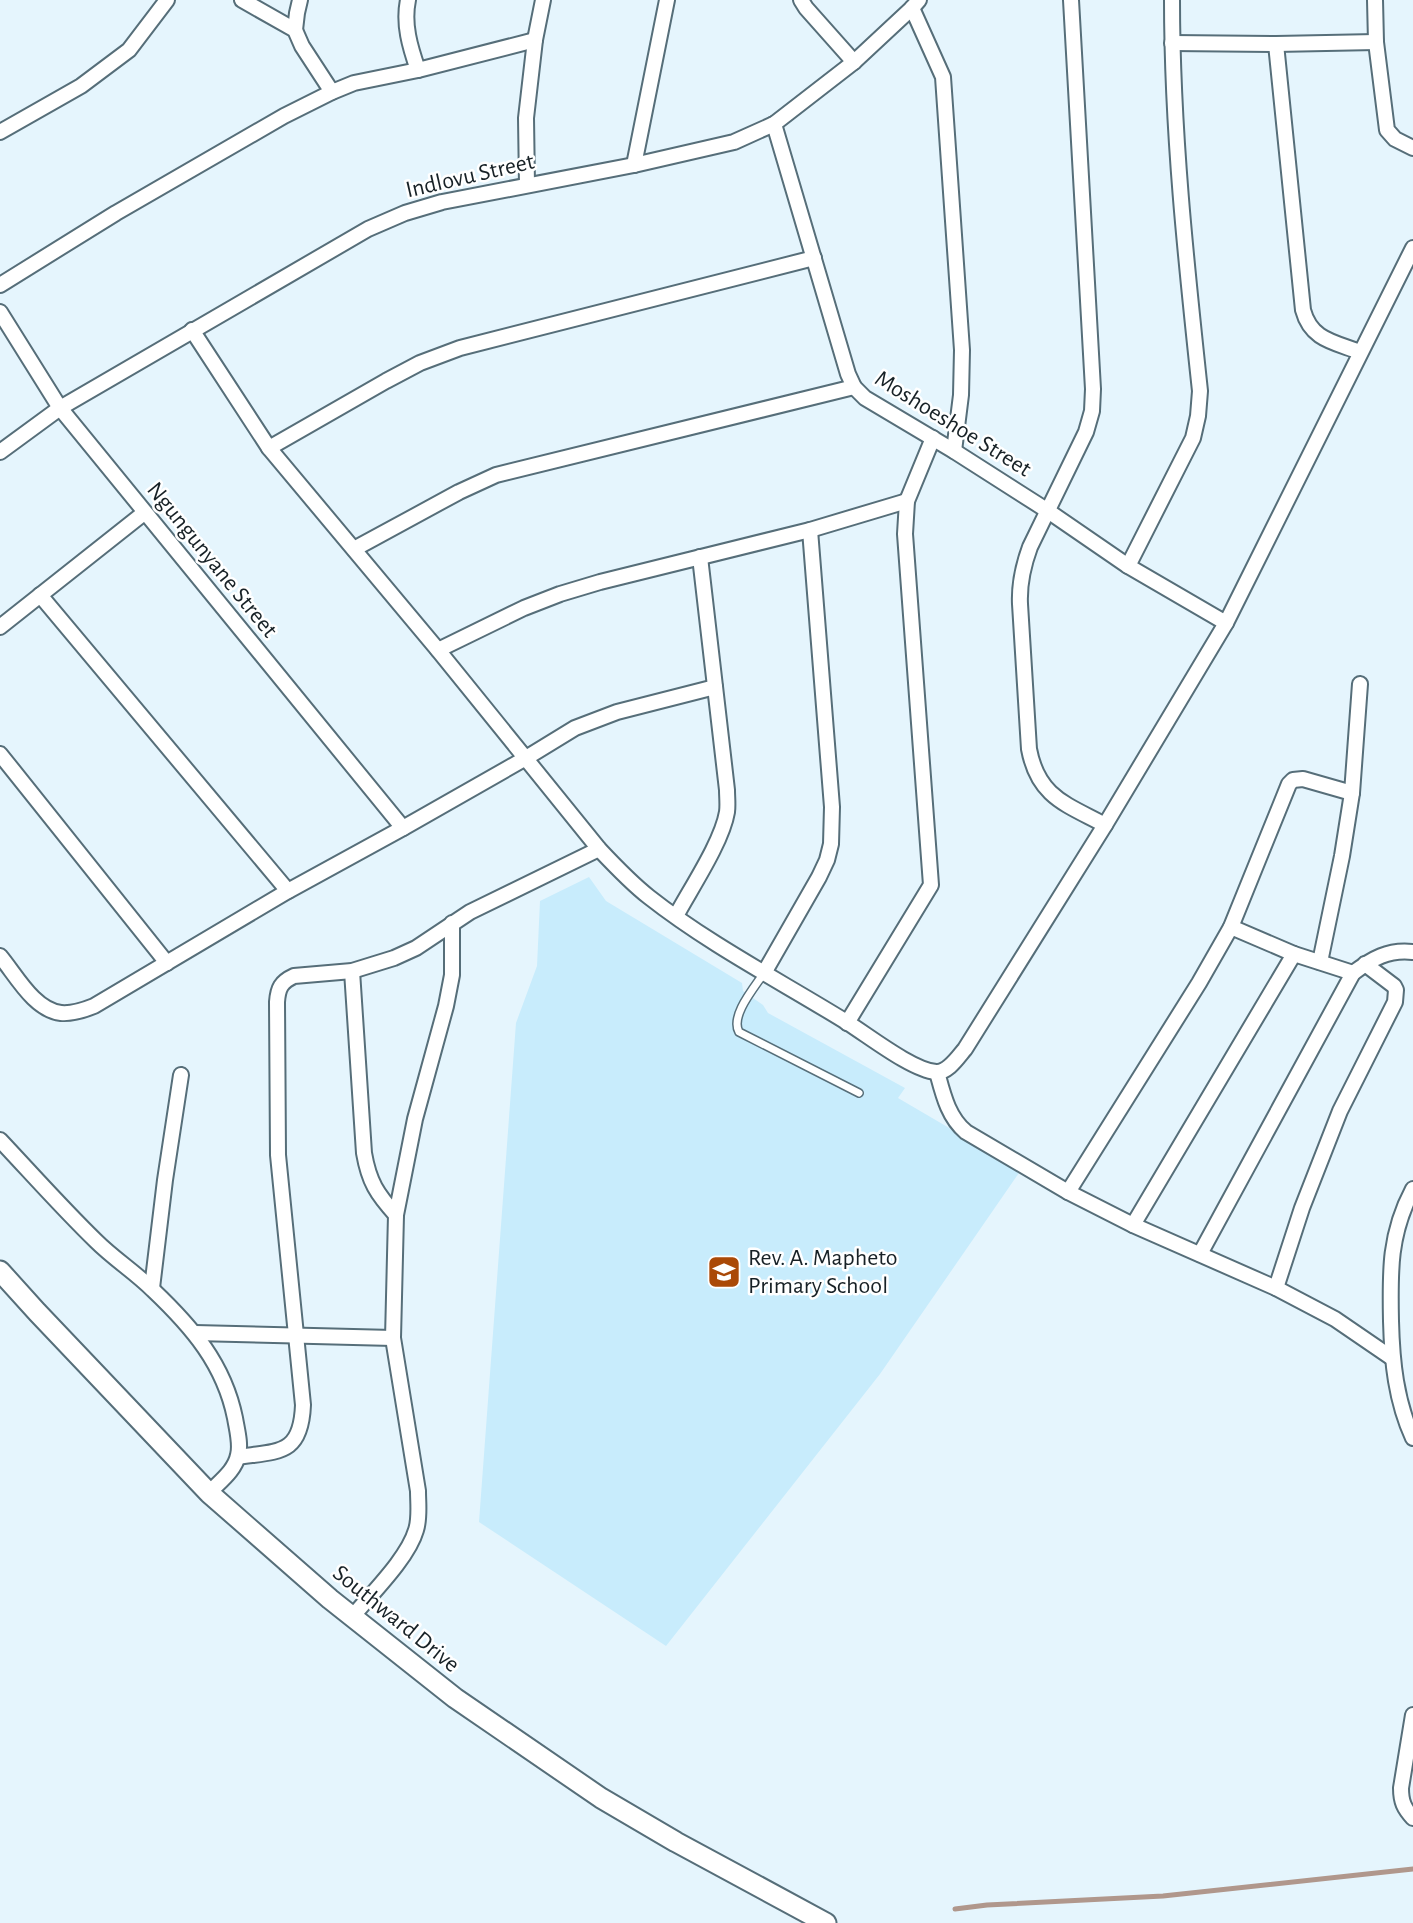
<svg xmlns="http://www.w3.org/2000/svg" width="1413" height="1923" font-family="'Alegreya Sans',sans-serif">
<style>
.built{fill:#c8ecfc}
.lines{fill:none;stroke-linecap:round;stroke-linejoin:round}
.stream{stroke:#b0978c;stroke-width:5}
.service-casing{stroke:#566e79;stroke-width:10}
.minor-casing{stroke:#566e79;stroke-width:18}
.secondary-casing{stroke:#566e79;stroke-width:23}
.service{stroke:#fff;stroke-width:7}
.minor{stroke:#fff;stroke-width:14}
.secondary{stroke:#fff;stroke-width:19}
.labels{text-anchor:middle;dominant-baseline:central;stroke-width:5;stroke-linejoin:round;paint-order:stroke}
.street-label{font-size:24px;fill:#172126;stroke:#fff}
.poi-label{font-size:24px;fill:#172126;stroke:#fff;text-anchor:start}
</style>
<rect width="100%" height="100%" fill="#e5f5fd"/>
<!-- built -->
<polygon class="built" points="589,877 606,901 742,983 743,991 763,1005 768,1013 905,1088 898,1098 1021,1170 880,1374 666,1646 479,1522 516,1023 537,966 540,901"/>
<g class="lines">
<!-- stream -->
<polyline class="stream" points="955,1909 987,1905 1163,1896 1413,1869"/>
<defs>
<path id="service" d="M764 973C754 988 730 1016 739 1032L859 1093"/>
<g id="minor">
<polyline points="242,0 295,30 302,46 332,92"/>
<path d="M408 0C403 24 410 47 418 70"/>
<polyline points="801,0 806,8 854,62"/>
<path d="M1071 0 1093 389 1092 411 1086 432 1030 547C1023 566 1019 583 1020 604L1029 749C1038 797 1066 804 1105 825"/>
<polyline points="1375,0 1376,42 1387,130 1395,139 1413,148"/>
<polyline points="912,8 943,77 962,350 961,395 954,451"/>
<polyline points="295,30 297,13 300,0"/>
<polyline points="1172,43 1276,44 1376,42"/>
<path d="M1276 44 1303 310C1311 340 1334 342 1360 352"/>
<polyline points="774,124 848,374 854,387 865,398 954,451 1048,511 1128,566 1226,623"/>
<polyline points="0,132 81,86 129,50 167,0"/>
<polyline points="634,165 667,0"/>
<polyline points="527,185 526,118 535,40 543,0"/>
<polyline points="0,285 116,213 284,116 332,92 354,83 418,70 535,40"/>
<polyline points="0,312 60,408 403,828"/>
<path d="M192 330 269 448 438 650 599 849C615 866 631 883 649 897 710 945 782 982 848 1023 869 1036 912 1070 936 1072 948 1073 958 1057 965 1049L1105 825 1226 623 1413 248"/>
<polyline points="269,448 386,381 420,363 460,348 814,258"/>
<polyline points="0,452 60,408 368,229 405,213 442,202 634,165 734,142 774,124 854,62 912,8 919,0"/>
<polyline points="354,549 459,492 496,475 854,387"/>
<path d="M1128 566 1193 438 1198 416 1200 391C1186 261 1172 131 1172 0"/>
<polyline points="40,595 288,891"/>
<polyline points="0,627 144,513"/>
<polyline points="438,650 524,608 560,594 600,582 810,530 907,501"/>
<polyline points="0,754 167,963"/>
<path d="M676 916C691 888 722 842 727 812 728 805 727 797 727 790L700 557"/>
<polyline points="1231,927 1294,954 1353,973"/>
<path d="M0 956C16 975 34 1010 61 1013 72 1014 84 1010 94 1006L288 891 403 828 526 758 575 728 617 712 715 687"/>
<polyline points="1320,962 1342,856 1352,793 1360,684"/>
<path d="M352 971 364 1153C369 1182 377 1194 396 1215"/>
<polyline points="764,973 819,877 827,860 831,844 832,807 810,530"/>
<polyline points="847,1023 931,885 905,534 907,501 933,438"/>
<path d="M937 1072C943 1094 948 1117 966 1132L1068 1192 1133 1225 1276 1288 1335 1319 1392 1358"/>
<path d="M0 1140C32 1174 63 1209 96 1241 114 1259 135 1272 153 1290 192 1327 224 1364 235 1418 237 1430 241 1444 238 1455 235 1471 219 1482 209 1493"/>
<path d="M1413 1189C1389 1234 1390 1272 1391 1321 1392 1362 1396 1401 1413 1438"/>
<polyline points="1068,1192 1199,983 1231,927 1289,784 1293,780 1303,779 1352,793"/>
<polyline points="1133,1225 1294,954"/>
<path d="M1200 1254 1353 973C1372 959 1388 949 1413 952"/>
<polyline points="152,1288 165,1180 181,1075"/>
<polyline points="1276,1288 1302,1208 1340,1111 1395,1002 1396,990 1394,986 1365,964"/>
<polyline points="195,1333 393,1338"/>
<path d="M238 1457C279 1451 301 1455 303 1405L278 1155 277 1002C278 988 281 982 294 976L352 971 394 958 416 948 470 912 599 849"/>
<path d="M353 1616C372 1593 408 1558 416 1530 420 1518 418 1504 418 1491L393 1338 396 1215 415 1119 446 1006 452 975V923"/>
<path d="M1413 1715 1401 1788C1401 1802 1404 1808 1413 1818"/>
</g>
<polyline id="secondary" points="0,1271 37,1312 209,1493 330,1599 455,1698 601,1798 676,1842 826,1923"/>
</defs>
<!-- service casing -->
<use href="#service" class="service-casing"/>
<!-- minor casing -->
<use href="#minor" class="minor-casing"/>
<!-- secondary casing -->
<use href="#secondary" class="secondary-casing"/>
<!-- service -->
<use href="#service" class="service"/>
<!-- minor -->
<use href="#minor" class="minor"/>
<!-- secondary -->
<use href="#secondary" class="secondary"/>
</g>
<!-- icons -->
<defs>
<symbol id="school-square" viewBox="-11 -11 22 22"><rect x="-9" y="-9" width="18" height="18" rx="4" fill="#aa4907" stroke="#fff"/><path d="M0-5L7-2L0 1L-7-2ZM-4 1L0 2.5L4 1V4Q0 6-4 4Z" fill="#fff"/></symbol>
</defs>
<g fill-rule="evenodd">
<use href="#school-square" x="705" y="1253" width="38" height="38"/>
</g>
<g class="labels">
<!-- street labels -->
<g class="street-label">
<text transform="translate(470 176) rotate(-13)">Indlovu Street</text>
<text transform="translate(953 424) rotate(32)">Moshoeshoe Street</text>
<text transform="translate(212 560) rotate(51)">Ngungunyane Street</text>
<text transform="translate(396 1619) rotate(39)">Southward Drive</text>
</g>
<!-- poi labels -->
<g class="poi-label">
<text x="748" y="1258">Rev. A. Mapheto<tspan x="748" dy="28">Primary School</tspan></text>
</g>
</g>
</svg>
